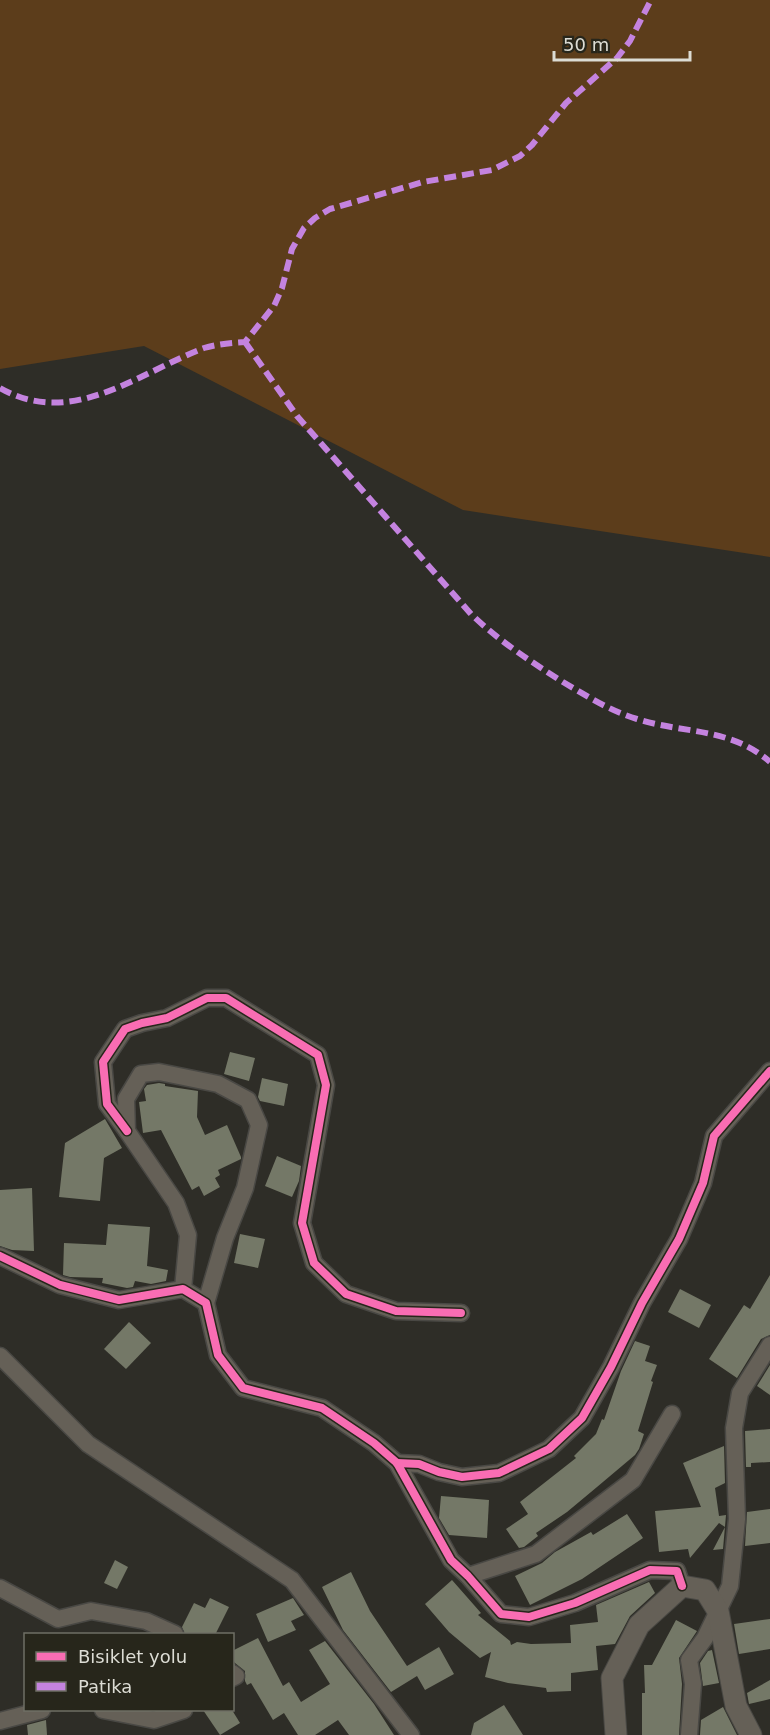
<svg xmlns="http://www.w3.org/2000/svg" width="770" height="1735" font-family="'DejaVu Sans',sans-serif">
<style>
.green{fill:#5c3d1b}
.building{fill:#747867}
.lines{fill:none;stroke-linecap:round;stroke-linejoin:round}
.minor-casing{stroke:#494844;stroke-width:19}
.tertiary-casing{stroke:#494844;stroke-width:23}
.minor{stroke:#656057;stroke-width:16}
.tertiary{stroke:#656057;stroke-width:21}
.quiet{stroke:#c483df;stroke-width:6;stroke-dasharray:12 6;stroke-linecap:butt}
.cycleway-casing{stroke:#27261b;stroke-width:11}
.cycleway{stroke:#f96db3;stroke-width:8}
</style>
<rect width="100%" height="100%" fill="#2e2d27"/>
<!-- green -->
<polygon class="green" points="0,0 770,0 770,557 463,510 144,346 0,369"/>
<!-- building -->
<g class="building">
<polygon points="230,1052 255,1058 249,1081 224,1074"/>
<polygon points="262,1078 288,1084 284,1106 260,1101 258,1097"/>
<polygon points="159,1083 165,1084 165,1086 198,1091 197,1117 205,1135 227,1125 241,1157 241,1159 218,1170 220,1175 215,1178 220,1187 204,1196 199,1186 192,1190 161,1130 143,1133 139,1102 146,1101 144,1089 147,1085"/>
<polygon points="105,1119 122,1148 104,1158 100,1201 59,1197 65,1143"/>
<polygon points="277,1156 301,1166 299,1181 292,1197 265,1186"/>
<polygon points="32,1188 34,1251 12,1250 0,1246 0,1190"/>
<polygon points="108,1224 150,1227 147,1266 168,1270 166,1281 151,1284 135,1281 133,1287 127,1288 102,1283 103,1278 70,1277 63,1275 64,1243 106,1245"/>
<polygon points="240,1234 265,1239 258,1268 234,1263"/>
<polygon points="770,1275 770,1335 761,1339 737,1378 709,1359 744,1305 750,1309"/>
<polygon points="680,1289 711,1305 699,1328 668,1312"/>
<polygon points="129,1322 151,1343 126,1369 104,1349"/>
<polygon points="635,1341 650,1346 645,1361 657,1365 651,1381 653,1382 638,1431 644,1434 639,1449 635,1455 597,1487 567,1512 536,1533 538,1536 524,1547 519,1548 506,1529 528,1514 520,1502 576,1458 574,1456 596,1434 602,1419 604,1420 621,1371"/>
<polygon points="770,1365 770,1395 757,1386"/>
<polygon points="770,1429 770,1462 751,1463 751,1467 746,1467 745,1431"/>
<polygon points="724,1446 725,1483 715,1488 719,1516 726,1515 723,1549 713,1550 725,1527 719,1523 690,1558 688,1549 659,1552 655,1511 701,1507 683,1463"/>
<polygon points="441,1496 489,1500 487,1538 449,1535 439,1518"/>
<polygon points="770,1509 770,1543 745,1546 747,1512"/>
<polygon points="627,1514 643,1538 582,1579 530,1605 515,1576 542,1563 555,1552 591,1532 593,1535"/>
<polygon points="115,1560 128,1567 117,1589 104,1583"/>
<polygon points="351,1572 370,1611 407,1666 439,1647 454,1674 425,1690 417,1676 391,1692 343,1630 322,1587"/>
<polygon points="452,1580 481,1613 478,1615 510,1641 511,1645 517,1642 531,1644 571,1643 570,1625 598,1622 596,1605 649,1582 655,1593 630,1616 615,1644 596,1646 598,1670 571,1673 571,1691 547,1692 546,1688 508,1683 485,1677 491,1652 480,1658 449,1632 425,1604"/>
<polygon points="210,1598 229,1607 215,1635 185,1635 182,1627 194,1603 205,1608"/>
<polygon points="293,1598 304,1615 291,1621 296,1630 268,1642 256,1614"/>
<polygon points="770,1619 770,1649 739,1654 734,1624"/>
<polygon points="676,1620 697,1631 679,1658 682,1684 679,1735 642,1735 642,1693 645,1693 644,1665 652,1665"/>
<polygon points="258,1638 283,1686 289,1682 301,1702 330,1684 309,1650 325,1641 374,1704 394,1735 349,1735 338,1720 315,1735 298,1735 284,1713 273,1720 251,1683 247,1685 245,1681 245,1671 235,1663 232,1658 232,1651"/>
<polygon points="712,1650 719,1683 703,1686 700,1663 708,1651"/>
<polygon points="770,1680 770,1699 749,1704 747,1693"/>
<polygon points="504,1705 523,1735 471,1735 474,1723"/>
<polygon points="723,1707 737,1735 700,1735 701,1720"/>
<polygon points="203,1710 232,1710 240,1723 220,1735"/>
<polygon points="46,1720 47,1735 28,1735 27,1725"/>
</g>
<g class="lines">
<defs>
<g id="minor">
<polyline points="127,1131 107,1104 103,1062 125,1029 142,1023 167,1018 207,998 226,998 318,1055 326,1085 302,1223 314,1263 346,1294 396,1311 461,1313"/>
<polyline points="0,1256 60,1285 119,1300 183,1289 206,1303 218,1355 243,1388 322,1408 374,1443 397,1463 451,1560 468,1576 501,1614 529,1617 575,1603 650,1570 677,1571 682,1586"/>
<polyline points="183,1289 188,1235 176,1203 127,1131 126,1099 141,1074 159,1072 218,1084 248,1100 259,1125 245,1188 225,1238 206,1303"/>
<polyline points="0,1356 88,1444 292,1580 411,1735"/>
<polyline points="397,1463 419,1464 439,1472 462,1477 499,1473 549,1449 582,1418 611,1367 642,1303 679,1239 703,1183 714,1136 770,1071"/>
<polyline points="468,1576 536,1554 633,1480 672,1414"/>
<polyline points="0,1588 58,1619 91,1611 146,1621 175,1634"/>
<polyline points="232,1673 236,1676 232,1678"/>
<polyline points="103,1710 154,1720 184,1710"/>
<polyline points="0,1721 42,1710"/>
<polyline points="689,1735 693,1684 689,1660 705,1638 730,1586 737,1519 734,1428 740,1393 770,1345"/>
</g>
<polyline id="tertiary" points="616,1735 612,1678 639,1625 682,1586 705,1590 718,1611 736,1706 751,1735"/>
</defs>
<!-- minor casing -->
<use href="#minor" class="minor-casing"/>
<!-- tertiary casing -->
<use href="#tertiary" class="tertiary-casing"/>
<!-- minor -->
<use href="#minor" class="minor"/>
<!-- tertiary -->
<use href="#tertiary" class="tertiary"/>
<!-- quiet -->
<g class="quiet">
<path d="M245 342 297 416 471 614C499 641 530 661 563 682 587 696 610 711 637 719 684 734 730 727 770 762"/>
<path d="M0 388C72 429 138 373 204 348 217 344 231 343 245 342L274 306 282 288 292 249 304 228 315 218 330 209 423 182 492 170 520 156 532 145 566 103 617 58 630 41 651 0"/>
</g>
<defs>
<g id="cycleway">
<polyline points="127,1131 107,1104 103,1062 125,1029 142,1023 167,1018 207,998 226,998 318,1055 326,1085 302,1223 314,1263 346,1294 396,1311 461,1313"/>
<polyline points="0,1256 60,1285 119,1300 183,1289 206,1303 218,1355 243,1388 322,1408 374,1443 397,1463 451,1560 468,1576 501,1614 529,1617 575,1603 650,1570 677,1571 682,1586"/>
<polyline points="397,1463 419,1464 439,1472 462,1477 499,1473 549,1449 582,1418 611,1367 642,1303 679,1239 703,1183 714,1136 770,1071"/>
</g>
</defs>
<!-- cycleway casing -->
<use href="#cycleway" class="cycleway-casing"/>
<!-- cycleway -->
<use href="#cycleway" class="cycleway"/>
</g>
<!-- legend -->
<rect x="24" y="1633" width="210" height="78" fill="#27261b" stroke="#6f6f65" stroke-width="1.5"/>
<rect x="36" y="1652" width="30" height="9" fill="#f96db3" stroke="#6f6f65" stroke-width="1.5"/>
<text x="78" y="1663" font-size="18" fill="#dcdcd4">Bisiklet yolu</text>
<rect x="36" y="1682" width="30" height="9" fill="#c483df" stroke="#6f6f65" stroke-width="1.5"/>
<text x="78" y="1693" font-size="18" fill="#dcdcd4">Patika</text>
<!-- scale -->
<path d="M554 51v9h136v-9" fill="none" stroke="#dcdcd4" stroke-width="3"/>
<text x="563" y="51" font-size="18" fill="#dcdcd4" stroke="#27261b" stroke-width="4.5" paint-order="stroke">50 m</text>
</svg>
